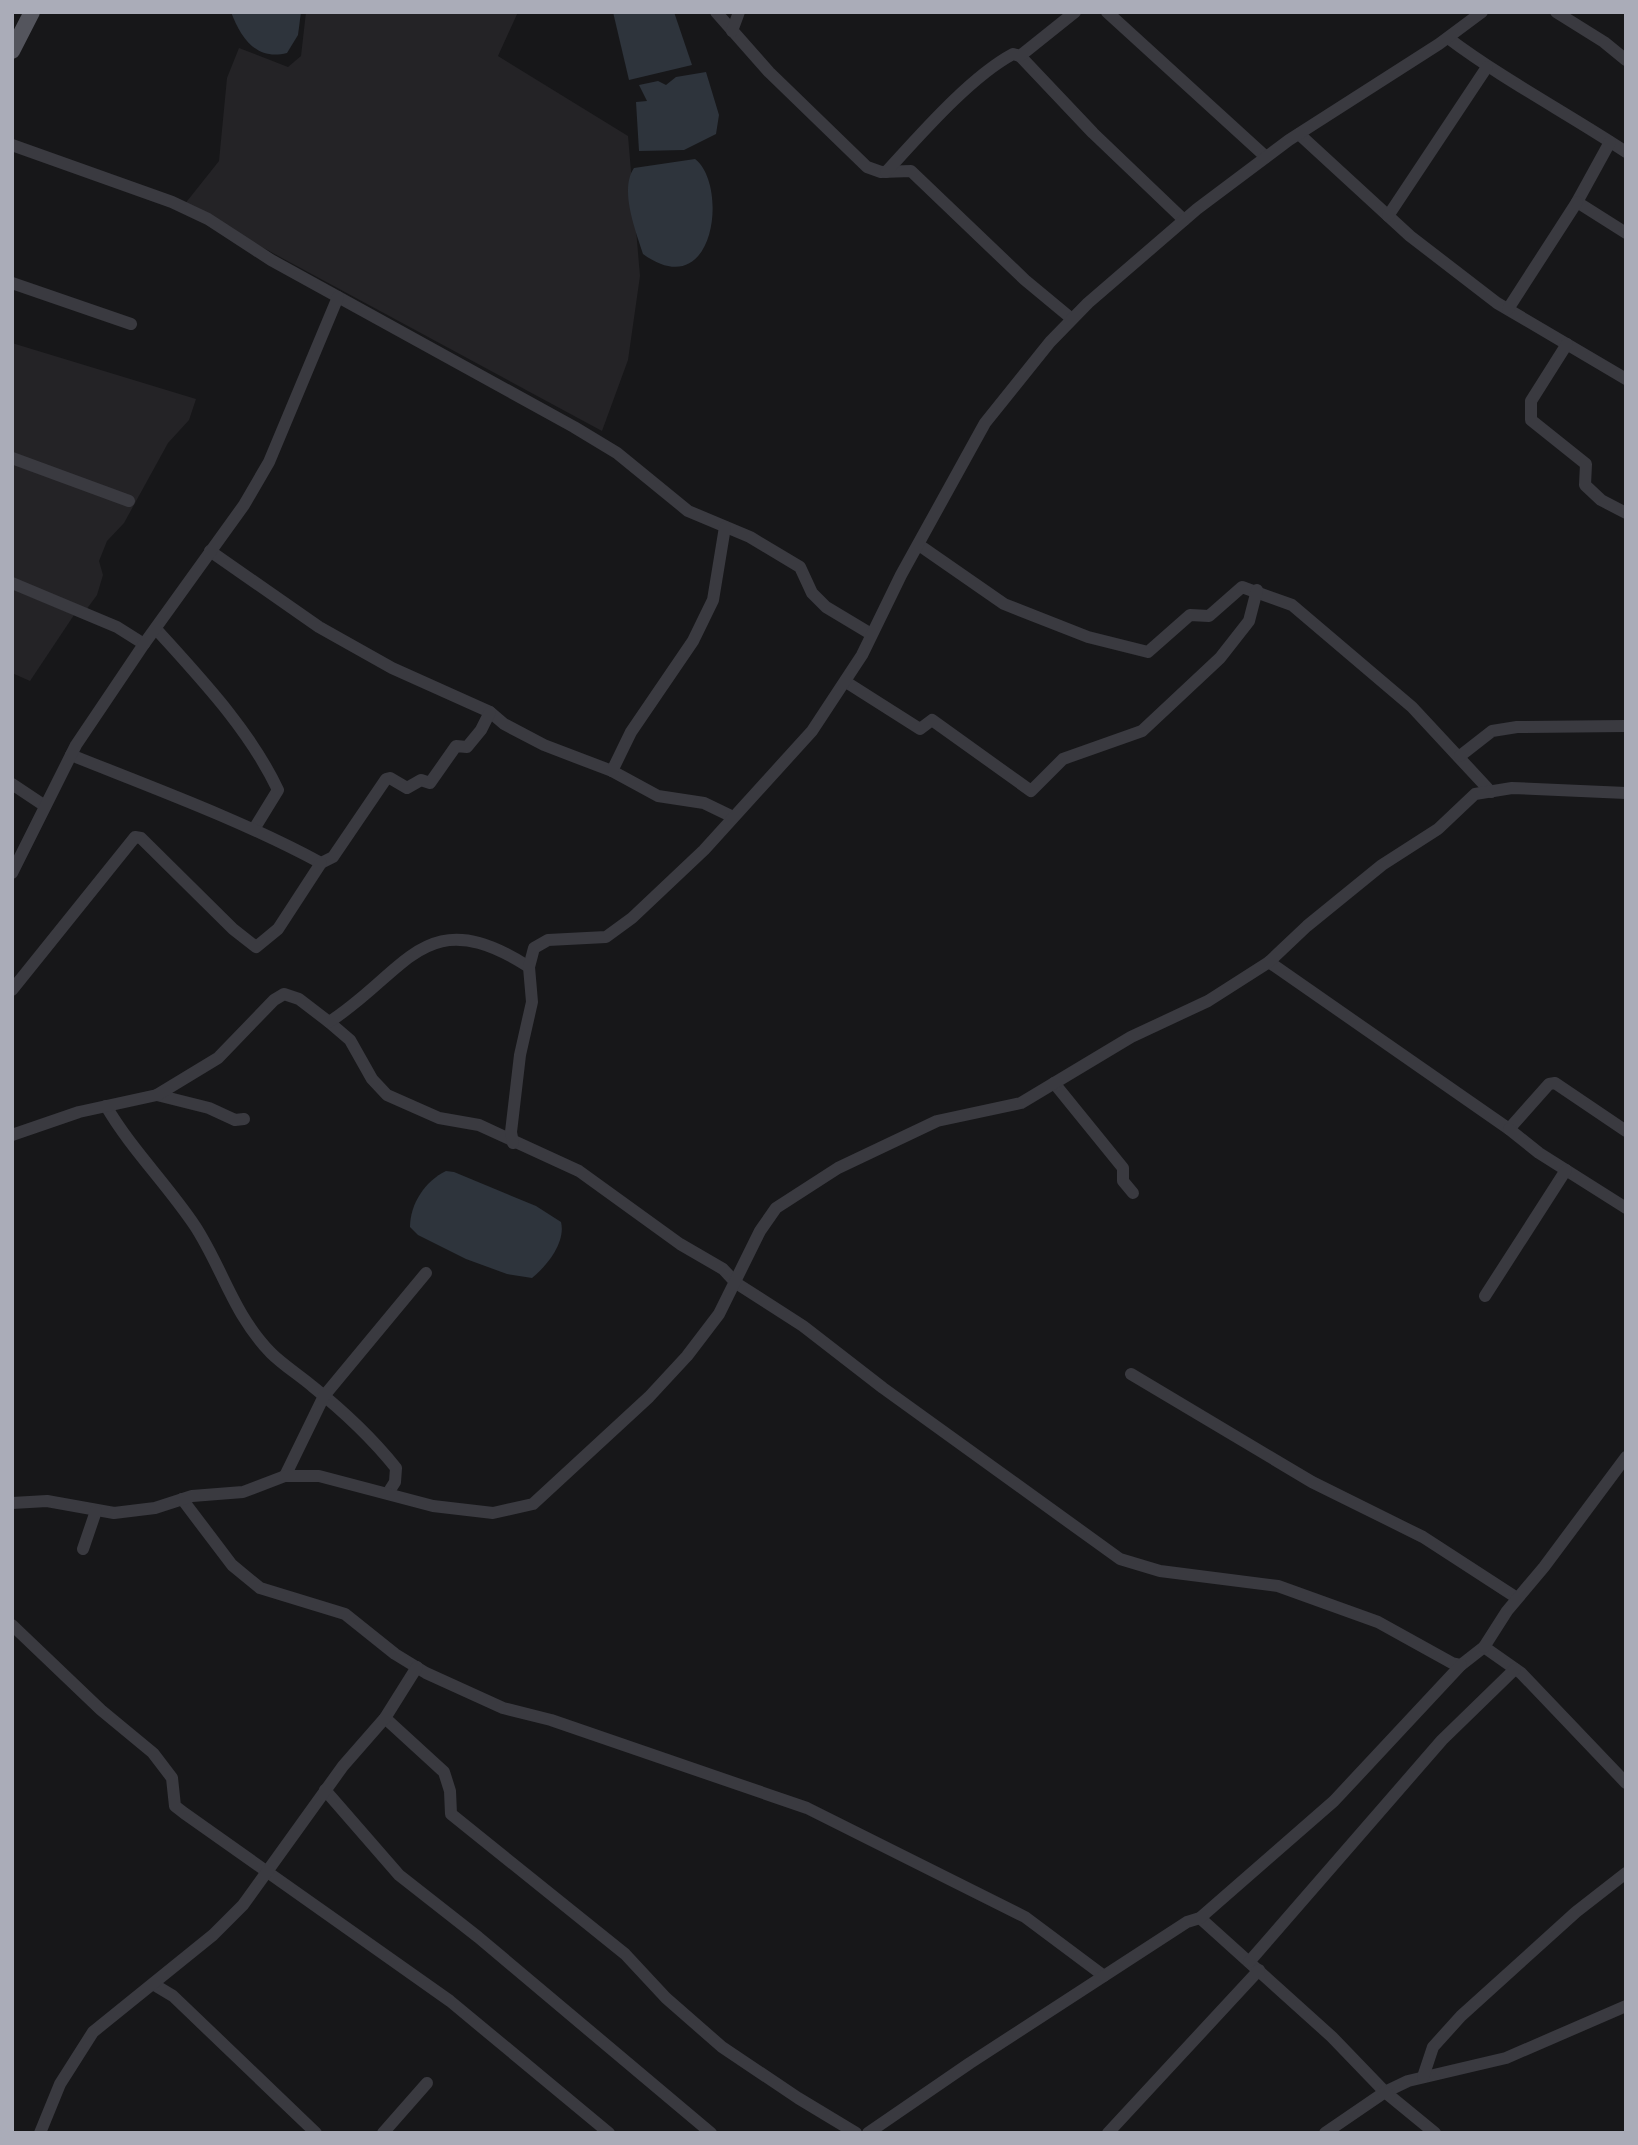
<svg xmlns="http://www.w3.org/2000/svg" width="1638" height="2145" font-family="Helvetica,sans-serif">
<style>
.built{fill:#242326}
.water{fill:#2e343c}
.lines{fill:none;stroke-linecap:round;stroke-linejoin:round}
.minor{stroke:#3a3a40;stroke-width:12}
.major{stroke:#54555d;stroke-width:16}
</style>
<rect width="100%" height="100%" fill="#171719"/>
<!-- built -->
<g class="built">
<polygon points="306,12 518,12 498,56 628,136 640,276 628,360 602,431 184,205 219,161 227,78 239,48 288,67 301,56"/>
<polygon points="12,343 196,399 189,420 168,443 124,523 107,541 99,561 103,575 97,595 86,610 12,581"/>
<polygon points="12,589 74,615 30,681 12,673"/>
</g>
<!-- water -->
<g class="water">
<path d="M231 12H301L298 35 287 53C256 61 241 38 231 12Z"/>
<polygon points="613,12 674,12 692,65 629,80"/>
<polygon points="706,72 719,115 716,134 684,150 639,151 636,102 647,101 639,85 658,81 666,85 676,77"/>
<path d="M695 159C729 185 715 306 643 254 636 231 619 190 634 168Z"/>
<path d="M446 1171 454 1172 536 1206 561 1222C566 1242 547 1266 532 1278L507 1274 466 1259 418 1235 410 1227C410 1204 425 1181 446 1171Z"/>
</g>
<g class="lines">
<!-- minor -->
<g class="minor">
<polyline points="716,12 769,72 867,167 881,172 911,171 1025,280 1072,319"/>
<polyline points="1107,12 1266,157"/>
<polyline points="1556,12 1604,42 1626,60"/>
<polyline points="732,31 739,12"/>
<path d="M1448 38C1504 80 1567 113 1626 152"/>
<polyline points="1020,56 1093,133 1184,220"/>
<polyline points="1299,134 1410,236 1497,303 1626,379"/>
<polyline points="1610,142 1577,202 1626,233"/>
<polyline points="12,145 172,202 208,219 271,260 574,427 617,453 688,511 750,537 800,567 812,593 826,607 871,634"/>
<path d="M886 172C920 135 970 77 1013 54L1020 56 1075 12"/>
<polyline points="1388,216 1487,67"/>
<polyline points="12,283 131,324"/>
<polyline points="1508,309 1577,202"/>
<polyline points="1567,344 1531,401 1531,420 1586,464 1585,485 1601,500 1626,513"/>
<polyline points="12,458 129,501"/>
<polyline points="919,545 1004,604 1088,637 1148,652 1190,615 1209,616 1242,587 1292,605 1412,707 1491,792"/>
<polyline points="210,551 319,627 392,668 490,712 504,724 544,745 612,771 658,796 704,803 733,817"/>
<polyline points="12,583 117,627 144,644"/>
<path d="M156 629C201 679 249 729 278 790L254 829"/>
<polyline points="846,682 920,729 932,720 1031,791 1063,759 1142,731 1220,658 1249,621 1257,590"/>
<path d="M71 755C156 789 241 820 321 863L333 857 386 779 390 778 407 788 421 780 430 783 456 746 467 747 481 730 490 712"/>
<polyline points="1460,756 1492,731 1517,727 1626,726"/>
<polyline points="612,771 631,732 693,641 713,600 725,527"/>
<polyline points="12,784 45,806"/>
<polyline points="12,873 76,745 144,644 244,505 269,462 338,297"/>
<polyline points="1269,962 1509,1129 1549,1084 1555,1083 1626,1131"/>
<polyline points="12,990 135,837 141,838 233,929 256,947 278,929 321,863"/>
<polyline points="329,1022 350,1040 372,1079 387,1095 439,1118 479,1125 579,1171 680,1244 723,1269 736,1283 803,1326 883,1388 1120,1559 1160,1571 1278,1586 1378,1622 1452,1663 1461,1665 1484,1647 1521,1673 1626,1783"/>
<polyline points="1054,1083 1123,1168 1123,1181 1133,1193"/>
<polyline points="157,1095 209,1108 235,1120 244,1119"/>
<path d="M106 1106C131 1149 167 1184 195 1226 223 1269 233 1314 271 1353 283 1365 299 1375 312 1386 342 1410 372 1438 396 1468L395 1482 388 1493"/>
<polyline points="1509,1129 1539,1153 1626,1208"/>
<path d="M12 1135 79 1112 157 1095 218 1058 274 1000 284 994 299 999 329 1022C408 971 425 900 529 967"/>
<polyline points="513,1143 511,1132 520,1055 532,1002 529,967 534,948 548,940 606,937 632,918 704,850 812,731 862,655 901,575 985,423 1050,342 1088,303 1197,209 1289,140 1439,44 1482,12"/>
<polyline points="1485,1296 1566,1170"/>
<polyline points="1131,1374 1312,1482 1423,1537 1517,1598"/>
<polyline points="285,1476 324,1396 426,1273"/>
<polyline points="182,1499 232,1565 260,1588 345,1614 395,1654 426,1673 503,1708 551,1720 807,1808 1025,1917 1104,1976"/>
<polyline points="12,1503 47,1501 114,1513 155,1508 192,1496 243,1492 285,1476 319,1476 433,1506 493,1513 533,1504 649,1397 687,1356 719,1314 760,1231 776,1208 838,1168 937,1121 1021,1103 1131,1037 1208,1001 1269,962 1307,926 1382,865 1438,829 1475,794 1512,788 1626,793"/>
<polyline points="83,1549 96,1511"/>
<polyline points="12,1625 101,1710 153,1753 172,1778 175,1806 184,1813 450,2001 609,2133"/>
<polyline points="1484,1647 1507,1611 1544,1567 1626,1457"/>
<polyline points="385,1718 444,1772 450,1791 451,1814 625,1954 666,1998 722,2047 798,2098 856,2133"/>
<polyline points="325,1790 399,1875 478,1937 711,2133"/>
<polyline points="1200,1918 1332,2037 1385,2092 1408,2081 1506,2058 1626,2006"/>
<polyline points="1249,1962 1442,1740 1515,1669"/>
<polyline points="153,1984 173,1996 316,2133"/>
<polyline points="1423,2077 1433,2047 1461,2016 1576,1912 1626,1873"/>
<polyline points="40,2133 60,2084 93,2032 213,1935 243,1905 343,1766 385,1718 417,1667"/>
<polyline points="383,2133 427,2083"/>
<polyline points="868,2133 970,2063 1187,1922 1200,1918 1334,1801 1461,1665"/>
<polyline points="1108,2133 1259,1970"/>
<polyline points="1325,2133 1385,2092 1435,2133"/>
</g>
<!-- major -->
<polyline class="major" points="12,51 32,12"/>
</g>
<!-- border -->
<rect width="1638" height="2145" fill="none" stroke="#aaacb8" stroke-width="28"/>
</svg>
